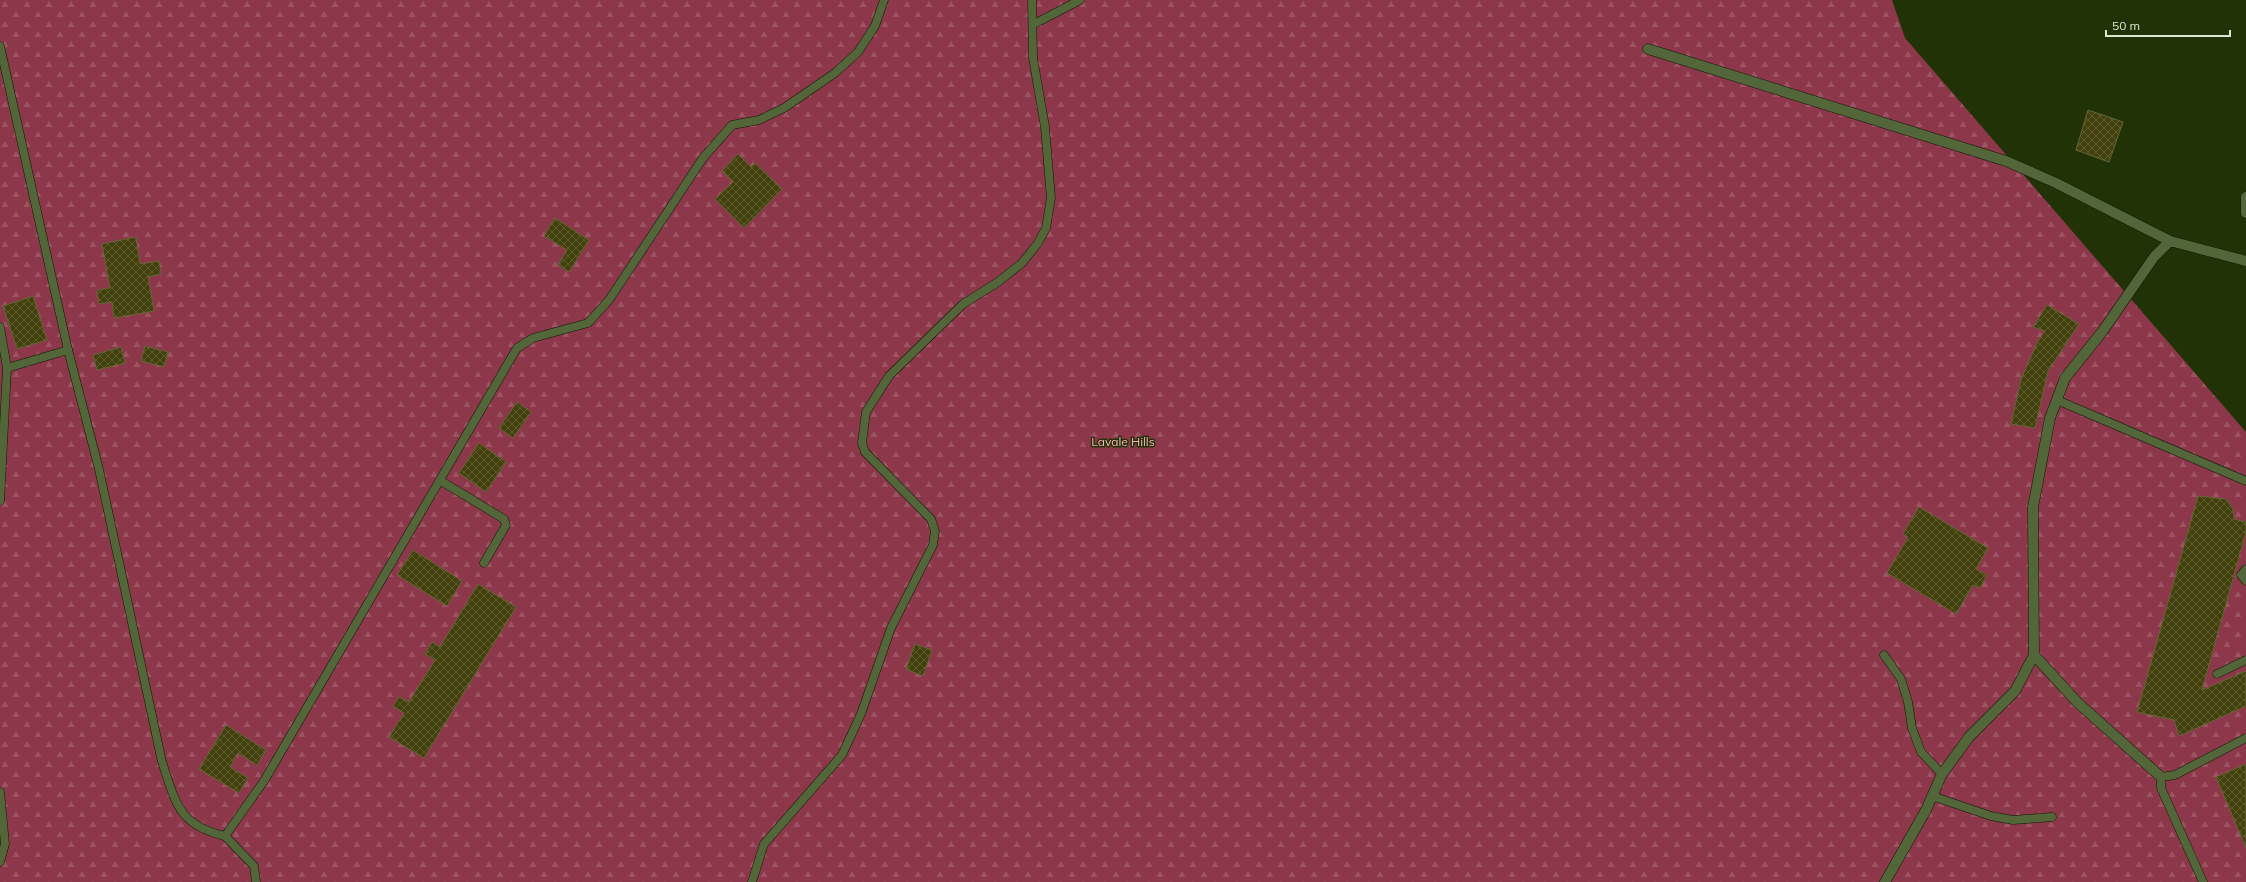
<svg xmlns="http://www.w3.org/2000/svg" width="2246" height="882" font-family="Mulish,sans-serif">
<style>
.forest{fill:url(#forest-firs)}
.building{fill:url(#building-cross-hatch);stroke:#666634}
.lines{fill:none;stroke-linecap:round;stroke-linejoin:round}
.service-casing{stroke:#0d1900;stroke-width:9}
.minor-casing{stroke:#0d1900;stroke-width:11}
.service{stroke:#52663a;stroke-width:8}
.minor{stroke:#52663a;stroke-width:10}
.labels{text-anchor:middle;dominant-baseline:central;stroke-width:3;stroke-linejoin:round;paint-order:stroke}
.park-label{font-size:12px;fill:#fdb3be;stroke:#213306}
</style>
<defs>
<pattern id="forest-firs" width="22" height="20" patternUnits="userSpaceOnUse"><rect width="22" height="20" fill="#8c374a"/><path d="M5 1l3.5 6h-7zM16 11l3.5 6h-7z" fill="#9c5463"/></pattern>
<pattern id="building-cross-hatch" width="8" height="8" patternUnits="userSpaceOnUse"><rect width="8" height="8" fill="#42410e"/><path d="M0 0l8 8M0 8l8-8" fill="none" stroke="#5d5c30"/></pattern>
</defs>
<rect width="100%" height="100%" fill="#213306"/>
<!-- forest -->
<polygon class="forest" points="0,0 1892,0 1905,38 2246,432 2246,882 0,882"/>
<!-- building -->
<g class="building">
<polygon points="2088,110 2123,122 2109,162 2076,150"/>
<polygon points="738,154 751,167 755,163 782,189 744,228 715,199 733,182 722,171"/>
<polygon points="555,218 589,240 569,272 558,265 567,250 544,236"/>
<polygon points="136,237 140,264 159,261 161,274 148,277 154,311 114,318 112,302 99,304 97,290 110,288 102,244"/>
<polygon points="33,296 47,340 17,349 3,306"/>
<polygon points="2047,305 2079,324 2048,371 2035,428 2011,424 2021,379 2038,341 2045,331 2033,327"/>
<polygon points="145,346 168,352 164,367 141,361"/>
<polygon points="121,347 125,363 97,370 93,355"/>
<polygon points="517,402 531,412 513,438 499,428"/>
<polygon points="479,443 506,462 486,492 459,473"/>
<polygon points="2198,496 2226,499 2233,509 2234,519 2246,522 2246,532 2202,690 2246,671 2246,706 2179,736 2174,720 2137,712"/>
<polygon points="1919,507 1988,548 1976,569 1987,575 1980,588 1973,585 1956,614 1887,573 1908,537 1903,534"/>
<polygon points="413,550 462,581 447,606 397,575"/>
<polygon points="478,584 516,607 424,758 389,737 404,713 393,706 399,697 409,702 435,660 425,654 432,642 440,647"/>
<polygon points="915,644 932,650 923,676 906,669"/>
<polygon points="226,725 266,750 257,765 238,753 230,767 248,778 239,793 199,769"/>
<polygon points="2246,764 2246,848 2216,777"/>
</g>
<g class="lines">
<defs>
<g id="service">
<polyline points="1034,24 1080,0"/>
<path d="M0 46 68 350 99 469 162 762C176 803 178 825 225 836L264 781 517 348 533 338 588 323 609 300 703 158 732 125 759 120 784 108 835 73 858 52 875 26 884 0"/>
<polyline points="0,327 7,368"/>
<polyline points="2057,400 2246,481"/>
<polyline points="441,481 504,519 506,525 484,563"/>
<polyline points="0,501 7,368 68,350"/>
<polyline points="2246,569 2241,575 2246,581"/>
<polyline points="1884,655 1901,679 1908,702 1912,728 1921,752 1942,774"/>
<polyline points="2217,674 2246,660"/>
<polyline points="0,792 5,844 0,862"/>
<polyline points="1932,796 1991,816 2013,820 2052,817"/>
<polyline points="225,836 254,866 256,882"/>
<polyline points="752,882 764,844 842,755 861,714 891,628 933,545 935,531 931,519 865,452 862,443 866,412 889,376 963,304 998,282 1022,263 1038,243 1046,228 1051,198 1045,127 1033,58 1032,0"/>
<polyline points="2203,882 2161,788 2161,777 2175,775 2246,738"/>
</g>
<g id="minor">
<polyline points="1648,49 2006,161 2056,183 2170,241"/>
<polyline points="2246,197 2246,213"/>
<polyline points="2161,777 2077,702 2034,655 2033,507 2050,418 2065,378 2102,332 2154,257 2170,241 2246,261"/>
<polyline points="1885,882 1926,810 1942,774 1969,737 2015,691 2034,655"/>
</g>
</defs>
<!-- service casing -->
<use href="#service" class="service-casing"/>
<!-- minor casing -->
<use href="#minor" class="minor-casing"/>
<!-- service -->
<use href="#service" class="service"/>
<!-- minor -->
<use href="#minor" class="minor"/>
</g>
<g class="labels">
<!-- park labels -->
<g class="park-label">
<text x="1123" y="441">Lavale Hills</text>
</g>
</g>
<!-- scale -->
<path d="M2106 30v6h124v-6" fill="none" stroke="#dbe8cf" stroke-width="2"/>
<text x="2112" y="30" font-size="12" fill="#dbe8cf" stroke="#213306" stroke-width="3" paint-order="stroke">50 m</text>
</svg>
